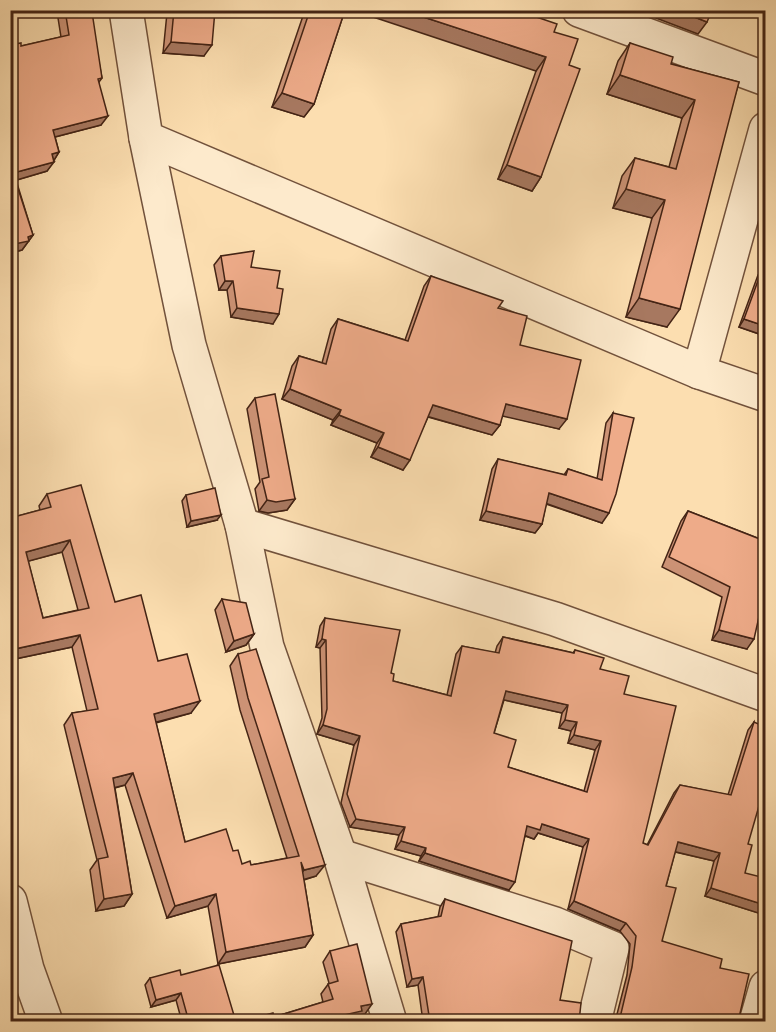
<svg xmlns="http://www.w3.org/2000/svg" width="776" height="1032" font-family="'IM FELL English',serif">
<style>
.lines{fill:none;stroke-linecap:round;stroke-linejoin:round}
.minor-casing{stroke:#72523c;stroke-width:36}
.minor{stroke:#fdeacc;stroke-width:33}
.wall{fill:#cd9376;stroke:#442415;stroke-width:1.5;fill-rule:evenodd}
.shaded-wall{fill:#a77860;stroke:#442415;stroke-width:1.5}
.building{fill:#eeab89;stroke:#442415;stroke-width:1.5;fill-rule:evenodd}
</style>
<rect width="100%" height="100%" fill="#fcdeb0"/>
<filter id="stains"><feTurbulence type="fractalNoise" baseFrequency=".00333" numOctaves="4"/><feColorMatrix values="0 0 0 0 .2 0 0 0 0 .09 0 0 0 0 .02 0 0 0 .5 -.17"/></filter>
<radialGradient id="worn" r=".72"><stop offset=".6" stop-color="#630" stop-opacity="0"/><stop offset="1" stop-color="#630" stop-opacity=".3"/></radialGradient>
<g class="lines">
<defs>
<g id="minor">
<polyline points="126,10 146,138 699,372 766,395"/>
<polyline points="579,10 766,79"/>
<polyline points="146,138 189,345 242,525 267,647 340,856 390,1022"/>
<polyline points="699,372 766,129"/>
<polyline points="242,525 555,619 766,695"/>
<polyline points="340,856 555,924 612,948 594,1022"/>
<polyline points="10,901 27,969 46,1022"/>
<polyline points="756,1022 766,987"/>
</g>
</defs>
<!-- minor casing -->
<use href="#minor" class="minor-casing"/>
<!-- minor -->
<use href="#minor" class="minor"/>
</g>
<!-- wall -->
<g class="wall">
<polygon points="63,10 89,10 102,78 99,82 101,125 55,137 59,152 47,171 16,180 33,235 22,250 10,253 21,46 61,37 58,18"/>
<polygon points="169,10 215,10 204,56 163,53 167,13"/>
<polygon points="305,10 345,10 314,104 304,117 272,107"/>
<polygon points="554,32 569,65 541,177 532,191 498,179 536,71"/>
<polygon points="630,43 671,64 739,82 667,327 626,317 652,218 613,208 622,176 635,158 669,167 682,118 607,94 618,61"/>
<polygon points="221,256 251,267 277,288 273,324 231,317 227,290 219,290 214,265"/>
<polygon points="763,267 765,336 739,327 758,275"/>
<polygon points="431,276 498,308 520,345 559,429 502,415 500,425 492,435 428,417 403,470 371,457 377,443 331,425 333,420 282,399 292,366 299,356 322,363 331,329 338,319 405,340 424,286"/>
<polygon points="255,398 295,499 287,510 268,513 259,511 255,489 260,482 247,409"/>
<polygon points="613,413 602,523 546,504 542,524 535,533 480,520 492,469 498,459 564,475 568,469 597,479 606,423"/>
<path d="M47 494 115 602 158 661 191 713 156 723 185 842 233 851 242 864 251 865 287 858 240 710 230 666 238 654 316 876 304 880 313 935 305 947 218 964 208 906 167 918 125 785 115 788 132 894 124 906 96 911 90 870 97 860 64 725 72 713 87 711 72 647 10 660V518L40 510 39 506ZM62 552 78 610 43 618 28 561Z"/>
<polygon points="186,495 217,520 187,527 182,501"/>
<polygon points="688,511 765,541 747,649 712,640 722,597 662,567 681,521"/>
<polygon points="222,599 254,634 246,645 226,652 215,610"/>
<path d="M325 618 391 673 393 681 447 695 456 654 462 646 495 653 497 646 503 637 573 653 575 650 600 669 624 694 643 843 647 845 674 793 680 785 728 795 748 730 754 722 748 844 745 873 765 915 705 896 714 861 675 852 666 886 662 941 720 968 738 1022H615L627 975 630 944 620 931 568 909 583 847 538 833 534 839 525 836 509 890 419 861 421 856 395 849 399 835 350 827 341 803 354 745 317 734 322 718 320 648 316 647 320 626ZM504 700 562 713 559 728 571 731 568 743 595 750 584 791 508 767 494 733Z"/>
<polygon points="445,899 560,1000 579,1022 423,1022 418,985 407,987 396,932 401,924 438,917 440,907"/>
<polygon points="330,951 365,1014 359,1015 355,1021 241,1022 274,1017 323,1002 321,994 329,983 323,962"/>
<polygon points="181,975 236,1022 182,1022 176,1000 151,1007 145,985 150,978"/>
</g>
<!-- shaded-wall -->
<g class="shaded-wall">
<polygon points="352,10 402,10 546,57 536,71"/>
<polygon points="635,10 677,10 707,22 698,34"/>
<polygon points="171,42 212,45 204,56 163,53"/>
<polygon points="620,75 695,100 682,118 607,94"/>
<polygon points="282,93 314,104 304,117 272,107"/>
<polygon points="108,116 101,125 47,139 53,130"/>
<polygon points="59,152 53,162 52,154"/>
<polygon points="54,162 47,171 10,182 13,173"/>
<polygon points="507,165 541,177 532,191 498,179"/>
<polygon points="626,189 665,200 652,218 613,208"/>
<polygon points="33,235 22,250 10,253 10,245 28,237"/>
<polygon points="225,281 233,281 227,290 219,290"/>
<polygon points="639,298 680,309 667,327 626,317"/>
<polygon points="237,308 279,314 273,324 231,317"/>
<polygon points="744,319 765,326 765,336 739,327"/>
<polygon points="290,389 341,410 333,420 282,399"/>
<polygon points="506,404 567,419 559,429 498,415"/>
<polygon points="433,405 500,425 492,435 426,416"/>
<polygon points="339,415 384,433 377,443 331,425"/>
<polygon points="378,447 410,460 403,470 371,457"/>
<polygon points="549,493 609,513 602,523 542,502"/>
<polygon points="295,499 287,510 268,513 259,511 267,500"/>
<polygon points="486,511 542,524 535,533 480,520"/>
<polygon points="221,515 217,520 187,527 191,521"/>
<polygon points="70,540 62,552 18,564 26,552"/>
<polygon points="719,630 754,639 747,649 712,640"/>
<polygon points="254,634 246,645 226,652 234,641"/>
<polygon points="80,635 72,647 10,660 10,650"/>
<polygon points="322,639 326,640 320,648 316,647"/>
<polygon points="506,691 568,705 562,713 500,699"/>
<polygon points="200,701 191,713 145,725 154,714"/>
<polygon points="565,720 577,722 571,731 559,728"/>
<polygon points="323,725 360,736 354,745 317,734"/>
<polygon points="574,735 601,741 595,750 568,743"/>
<polygon points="133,773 125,785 105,790 113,778"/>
<polygon points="356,819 405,827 399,835 350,827"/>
<polygon points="542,824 589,839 583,847 538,833 534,839 521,834 527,826"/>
<polygon points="401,841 426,848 421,856 395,849"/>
<polygon points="678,842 720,853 714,861 672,851"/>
<polygon points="425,853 515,882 509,890 419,861"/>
<polygon points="325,865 316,876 295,882 304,870"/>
<polygon points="711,888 765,905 765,915 705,896"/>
<polygon points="132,894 124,906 96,911 104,899"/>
<polygon points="216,894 208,906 167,918 175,906"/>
<polygon points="574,901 626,923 620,931 568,909"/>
<polygon points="313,935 305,947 218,964 226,952"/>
<polygon points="423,977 418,985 407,987 412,979"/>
<polygon points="181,993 176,1000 151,1007 156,1000"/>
<polygon points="372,1004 365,1014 359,1015 355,1021 339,1022 344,1015 361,1006"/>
</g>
<!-- building -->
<g class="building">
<polygon points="65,10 89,10 89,12 92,12 102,78 98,79 108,116 53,130 59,152 52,154 54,162 13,173 33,235 28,237 29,241 10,245 10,45 21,43 21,46 69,35"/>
<polygon points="174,10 215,10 212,45 171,42"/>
<polygon points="310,10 345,10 314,104 282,93"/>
<polygon points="402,10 516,10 557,24 554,32 578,39 569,65 580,69 541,177 507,165 546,57"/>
<polygon points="677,10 712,10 707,22"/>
<polygon points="630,43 673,57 671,64 739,82 680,309 639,298 665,200 626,189 635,158 676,169 695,100 620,75"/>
<polygon points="254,251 251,267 280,271 277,288 283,289 279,314 237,308 233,281 225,281 221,256"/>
<polygon points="763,267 765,267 765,326 744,319"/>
<polygon points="431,276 503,301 498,308 527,316 520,345 581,360 567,419 506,404 500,425 433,405 410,460 378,447 384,433 339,415 341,410 290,389 299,356 326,364 338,319 408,341"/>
<polygon points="275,394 295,499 276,502 267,500 262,479 269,477 255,398"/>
<polygon points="613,413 634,418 616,494 609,513 549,493 542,524 486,511 498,459 566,475 568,469 602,480"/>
<path d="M81 485 115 602 141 595 158 661 187 654 200 701 154 714 185 842 226 829 233 851 238 850 242 864 250 861 251 865 299 856 248 698 238 654 256 649 325 865 304 870 301 862 313 935 226 952 216 894 175 906 133 773 113 778 132 894 104 899 98 859 108 857 72 713 98 709 80 635 10 650V518L51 507 47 494ZM70 540 89 608 43 618 26 552Z"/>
<polygon points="215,488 221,515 191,521 186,495"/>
<polygon points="688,511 765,541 765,590 754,639 719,630 730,587 669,557"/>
<polygon points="222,599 246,603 254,634 234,641"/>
<path d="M325 618 400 630 391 673 394 674 393 681 451 696 462 646 499 653 503 637 574 653 575 650 604 658 600 669 629 676 624 694 676 706 643 843 648 845 680 785 731 795 754 722 765 727V785L748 844 752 845 745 873 765 878V905L711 888 720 853 678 842 666 886 676 888 662 941 722 959 720 968 749 974 738 1022H619L632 967 636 936 626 923 574 901 589 839 542 824 540 830 527 826 515 882 425 853 426 848 401 841 405 827 356 819 347 794 360 736 323 725 327 709 326 640 322 639ZM506 691 568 705 565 720 577 722 574 735 601 741 587 792 508 767 516 740 494 733Z"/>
<polygon points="445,899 572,941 560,1000 581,1003 579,1022 430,1022 423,977 412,979 401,924 441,916"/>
<polygon points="357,944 372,1004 361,1006 362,1011 344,1015 346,1022 241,1022 273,1013 274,1017 333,999 328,984 338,981 330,951"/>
<polygon points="219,965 236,1022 189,1022 181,993 156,1000 150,978 180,970 181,975"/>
</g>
<!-- margin -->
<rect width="776" height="1032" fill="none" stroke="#fcdeb0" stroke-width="36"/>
<rect x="12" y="12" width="752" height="1008" fill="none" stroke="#442415" stroke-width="3"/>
<rect x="18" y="18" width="740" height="996" fill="none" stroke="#442415" stroke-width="1.5"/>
<rect width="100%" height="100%" filter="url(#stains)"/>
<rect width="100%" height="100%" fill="url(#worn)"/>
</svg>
